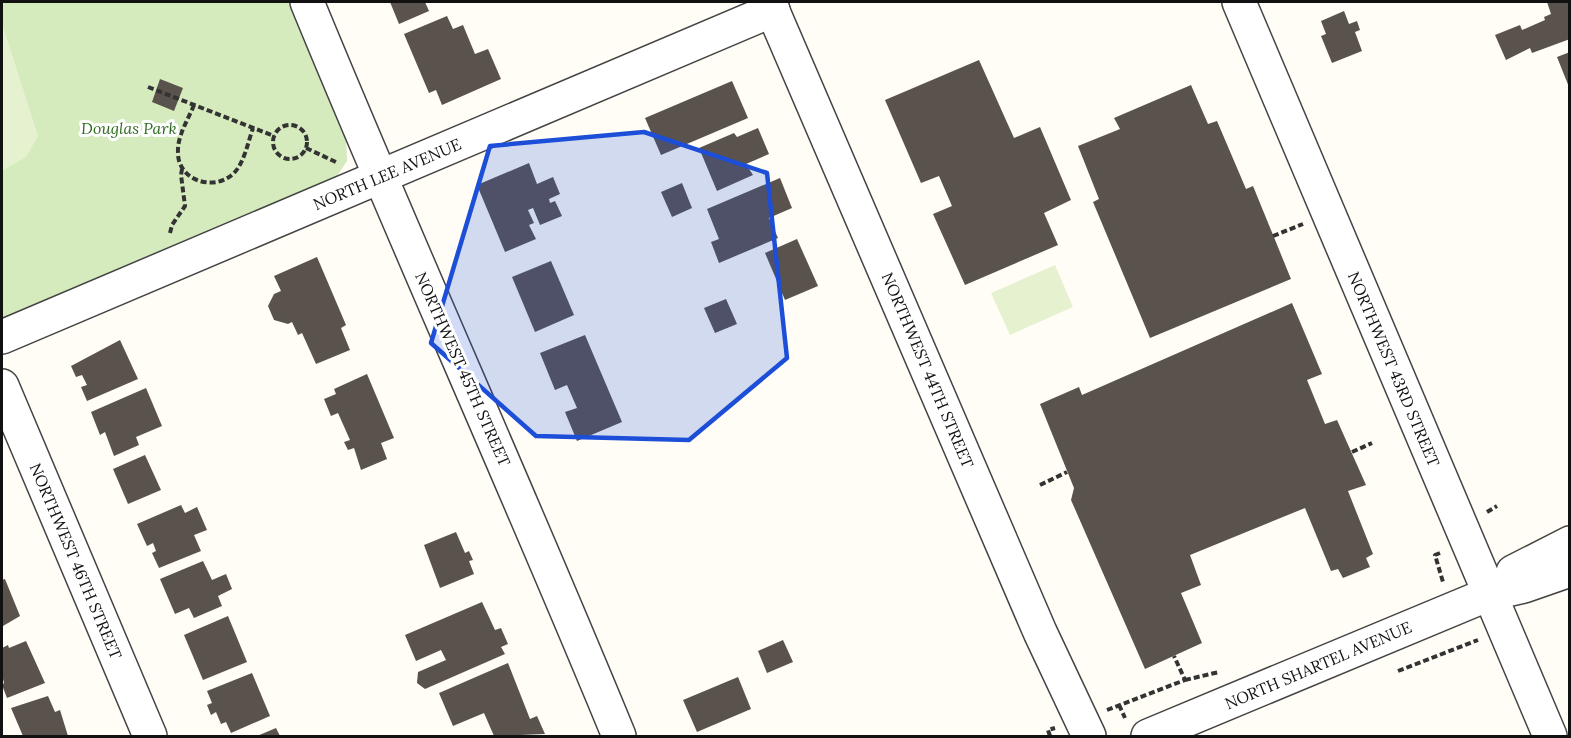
<svg xmlns="http://www.w3.org/2000/svg" width="1571" height="738" font-family="Lora,serif">
<style>
.green{fill:#d5ebbd}
.pitch{fill:#e6f2cf}
.building{fill:#5a524d}
.lines{fill:none;stroke-linecap:round;stroke-linejoin:round}
.minor-casing{stroke:#444;stroke-width:36}
.path{stroke:#333;stroke-width:4;stroke-dasharray:6 3;stroke-linecap:butt}
.minor{stroke:#fff;stroke-width:33}
.marked{fill:#1d4ed8;fill-opacity:0.2;stroke:#1d4ed8;stroke-width:4.5;stroke-linejoin:round}
.labels{text-anchor:middle;dominant-baseline:central;stroke-width:6;stroke-linejoin:round;paint-order:stroke}
.park-label{font-size:16px;font-style:italic;fill:#2f6b1f;stroke:#fff}
.street-label{font-size:16px;fill:#111;stroke:#fff}
</style>
<rect width="100%" height="100%" fill="#fffdf5"/>
<!-- green -->
<polygon class="green" points="2,2 288,2 346,138 347,161 335,179 2,322"/>
<!-- pitch -->
<g class="pitch">
<polygon points="2,23 38,136 26,157 2,171"/>
<polygon points="1055,265 1073,307 1010,335 991,293"/>
</g>
<!-- building -->
<g class="building">
<polygon points="390,2 425,2 429,11 399,24"/>
<polygon points="1547,2 1570,2 1570,39 1532,53 1530,48 1506,60 1495,35 1520,25 1522,30 1545,20 1544,17 1551,14"/>
<polygon points="1344,11 1349,24 1357,21 1360,30 1355,32 1362,51 1332,63 1321,36 1326,34 1321,21"/>
<polygon points="447,16 453,29 463,25 475,54 488,49 501,79 442,105 436,90 429,93 404,34"/>
<polygon points="1570,52 1570,87 1569,87 1557,57"/>
<polygon points="979,60 1014,138 1040,127 1071,200 1044,213 1058,245 965,285 933,214 952,206 939,176 921,183 885,100"/>
<polygon points="160,79 183,88 174,111 152,102"/>
<polygon points="732,81 748,118 661,155 645,118"/>
<polygon points="1191,85 1208,124 1217,121 1246,189 1253,186 1291,279 1150,338 1093,202 1099,199 1078,146 1120,129 1114,118"/>
<polygon points="758,128 769,154 746,164 753,175 717,191 699,148 734,133 737,137"/>
<polygon points="529,163 537,184 553,177 560,194 549,199 550,203 555,201 562,216 540,225 533,208 528,210 534,223 529,225 536,239 505,252 477,185"/>
<polygon points="780,178 792,208 769,218 778,238 719,263 711,242 719,239 707,209"/>
<polygon points="682,183 692,208 672,217 661,192"/>
<polygon points="797,239 818,286 785,300 765,253"/>
<polygon points="317,257 346,325 341,328 350,350 316,364 302,333 298,335 292,322 288,324 274,320 268,306 274,294 281,291 274,276"/>
<polygon points="551,261 574,315 535,332 512,277"/>
<polygon points="726,299 737,324 715,333 704,308"/>
<polygon points="1292,303 1322,374 1307,380 1325,424 1337,420 1366,485 1348,491 1373,554 1366,558 1370,567 1343,578 1338,569 1331,571 1305,508 1190,555 1201,585 1181,593 1202,643 1145,669 1071,500 1074,488 1040,404 1079,387 1082,395"/>
<polygon points="585,335 622,422 577,441 565,412 577,408 567,385 555,390 540,353"/>
<polygon points="120,340 138,379 87,401 81,387 87,385 82,375 76,377 71,366"/>
<polygon points="367,374 394,438 381,443 387,459 361,470 354,448 348,450 344,442 350,440 338,413 331,416 324,399 336,394 334,389"/>
<polygon points="146,388 162,426 136,437 139,445 114,456 105,432 100,435 91,412"/>
<polygon points="145,455 161,490 128,504 113,469"/>
<polygon points="181,505 185,513 197,507 207,530 194,535 201,551 159,568 152,553 156,551 153,543 147,546 137,524"/>
<polygon points="456,532 465,553 469,551 473,560 469,561 474,574 440,588 424,545"/>
<polygon points="203,561 212,580 226,574 232,589 218,596 222,606 194,618 189,608 175,614 160,579"/>
<polygon points="5,579 20,616 3,626 2,580"/>
<polygon points="482,602 495,630 501,628 508,644 501,647 505,654 425,689 417,683 418,672 446,660 441,650 416,661 405,635"/>
<polygon points="228,616 247,662 203,680 184,635"/>
<polygon points="783,640 793,662 767,673 758,651"/>
<polygon points="26,641 45,683 7,698 2,685 4,683 2,675 2,648 8,645 9,648"/>
<polygon points="508,663 530,719 537,716 545,734 494,736 484,713 453,726 439,693"/>
<polygon points="252,673 270,716 231,733 226,722 221,724 216,712 211,715 207,705 212,703 207,691"/>
<polygon points="738,677 751,709 697,732 683,700"/>
<polygon points="48,696 55,712 60,710 68,736 23,736 11,708"/>
<polygon points="276,728 280,736 257,736"/>
</g>
<g class="lines">
<defs>
<g id="minor">
<path d="M307 2C408 248 518 490 619 736"/>
<polyline points="769,2 1040,632 1089,736"/>
<polyline points="1239,2 1550,736"/>
<polyline points="2,337 773,10"/>
<polyline points="2,386 150,736"/>
<polyline points="1513,572 1570,543"/>
<polyline points="1148,736 1489,594 1524,586 1570,570"/>
</g>
</defs>
<!-- minor casing -->
<use href="#minor" class="minor-casing"/>
<!-- path -->
<g class="path">
<polyline points="148,87 274,136"/>
<path d="M194 105C188 120 177 136 178 153 178 180 213 192 233 174 244 164 248 142 253 128"/>
<circle cx="290" cy="142" r="17"/>
<polyline points="306,148 338,163"/>
<polyline points="170,233 172,225 185,206 181,175 182,169"/>
<polyline points="1273,236 1303,224"/>
<polyline points="1352,452 1372,443"/>
<polyline points="1040,485 1067,472"/>
<polyline points="1487,512 1497,506"/>
<polyline points="1440,553 1435,555 1443,582"/>
<polyline points="1398,671 1478,640"/>
<polyline points="1185,680 1219,672"/>
<polyline points="1119,705 1125,718"/>
<polyline points="1107,710 1185,680 1174,656"/>
<polyline points="1050,736 1048,730 1055,728"/>
</g>
<!-- minor -->
<use href="#minor" class="minor"/>
</g>
<!-- marked area -->
<path class="marked" d="M644 132 767 173 787 358 689 440 536 436 431 343 490 146Z"/>
<g class="labels">
<!-- park labels -->
<g class="park-label">
<text x="129" y="128">Douglas Park</text>
</g>
<!-- street labels -->
<g class="street-label">
<text transform="translate(387 174) rotate(-23)">NORTH LEE AVENUE</text>
<text transform="translate(463 369) rotate(66)">NORTHWEST 45TH STREET</text>
<text transform="translate(1394 369) rotate(67)">NORTHWEST 43RD STREET</text>
<text transform="translate(928 370) rotate(67)">NORTHWEST 44TH STREET</text>
<text transform="translate(76 561) rotate(67)">NORTHWEST 46TH STREET</text>
<text transform="translate(1318 665) rotate(-23)">NORTH SHARTEL AVENUE</text>
</g>
</g>
<!-- border -->
<rect width="1571" height="738" fill="none" stroke="#111111" stroke-width="6"/>
</svg>
